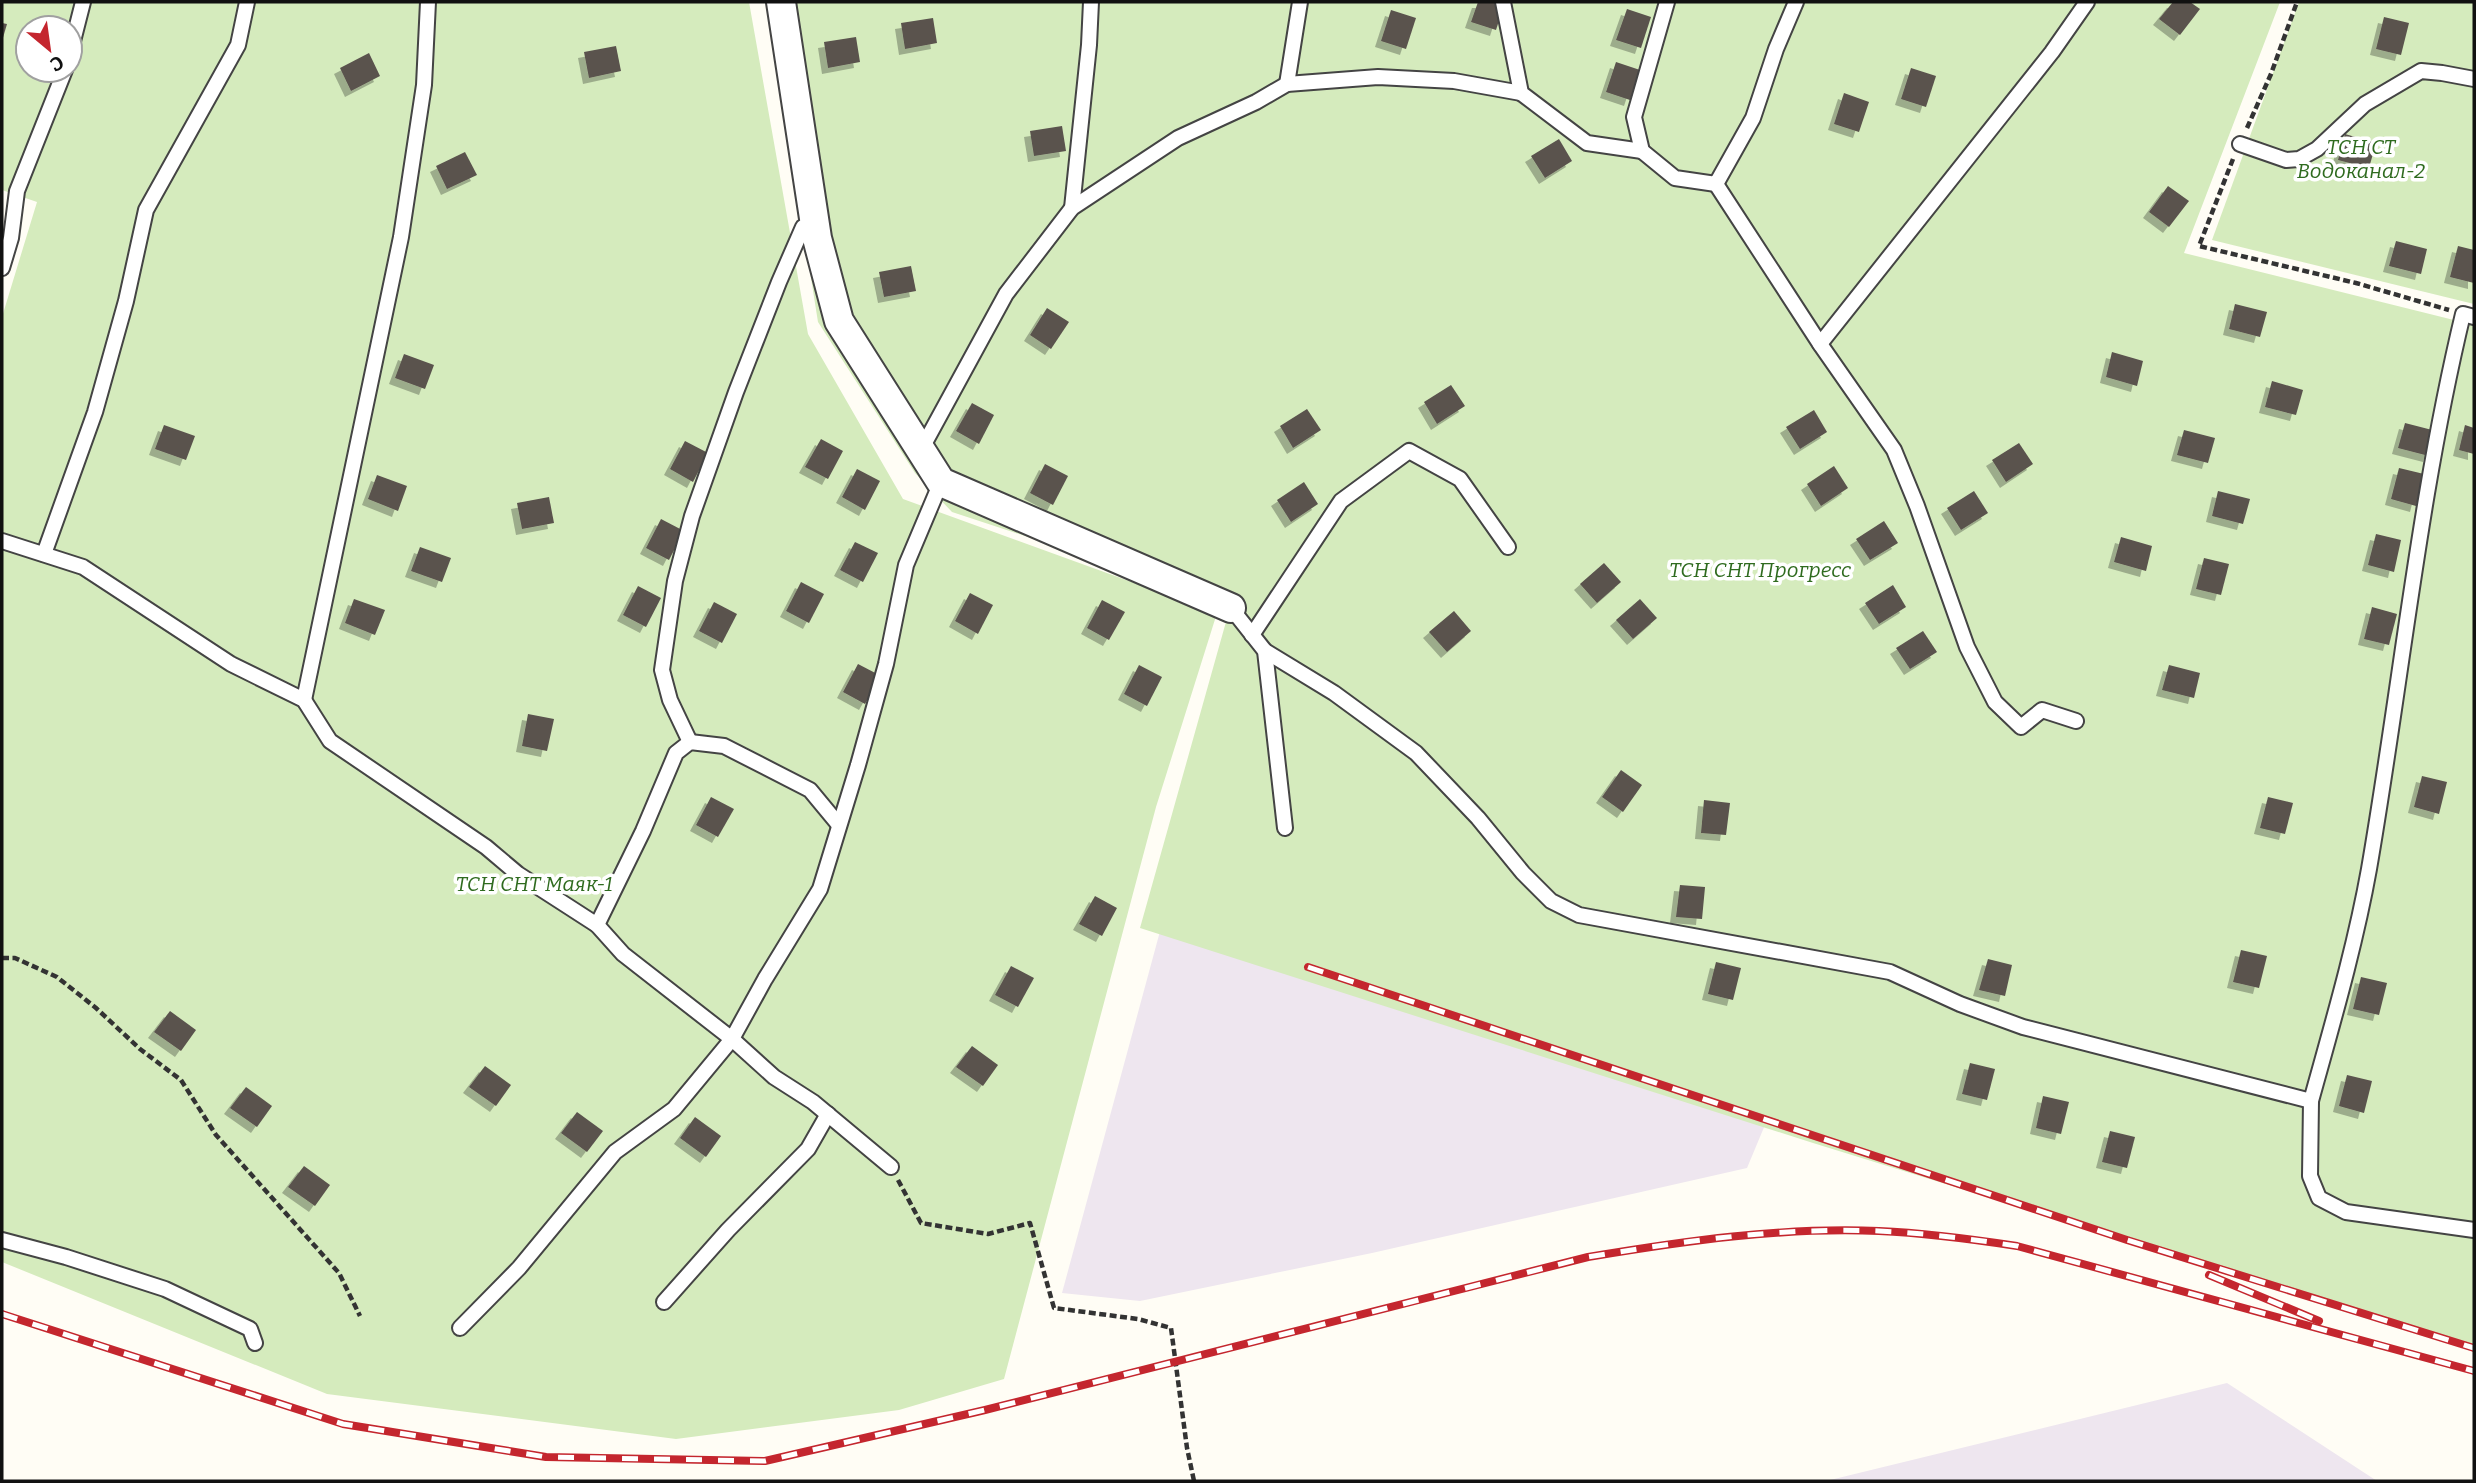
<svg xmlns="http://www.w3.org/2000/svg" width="2476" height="1483" font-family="Bitter,serif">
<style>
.industrial{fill:#eee6ef}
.green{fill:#d5ebbd;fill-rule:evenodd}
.building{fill:#5a524d;filter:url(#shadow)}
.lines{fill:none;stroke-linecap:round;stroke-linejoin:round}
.service-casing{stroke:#444;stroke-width:18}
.minor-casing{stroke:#444;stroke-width:32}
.path{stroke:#333;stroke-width:4.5;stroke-dasharray:7 3.5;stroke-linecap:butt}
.service{stroke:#fff;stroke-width:14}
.minor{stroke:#fff;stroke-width:28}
.rail-casing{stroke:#c4262e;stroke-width:8}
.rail{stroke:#fff;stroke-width:5;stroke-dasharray:16;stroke-linecap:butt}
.labels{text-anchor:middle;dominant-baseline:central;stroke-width:7;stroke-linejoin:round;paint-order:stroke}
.park-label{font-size:21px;font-style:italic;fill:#2f6b1f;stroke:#fff}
</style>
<defs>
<filter id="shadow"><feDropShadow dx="-6" dy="6" stdDeviation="0" flood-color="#0004"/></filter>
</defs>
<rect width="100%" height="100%" fill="#fffdf5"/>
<!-- industrial -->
<g class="industrial">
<polygon points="1217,721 1780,1089 1747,1168 1372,1253 1140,1301 1062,1293"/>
<polygon points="2227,1383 2377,1481 1826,1481"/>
</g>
<!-- green -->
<g class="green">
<path d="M2 2H749L808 334 903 499 1217 613 1156 807 1004 1379 899 1410 676 1439 327 1394 2 1262V317L37 202 2 190ZM28 28H70V70H28Z"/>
<polygon points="767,2 2280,2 2184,253 2474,325 2474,1347 1813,1143 1140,928 1231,604 952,512 915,473 818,322"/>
<polygon points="2299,2 2474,2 2474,304 2212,240"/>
</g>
<!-- building -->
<g class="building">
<polygon points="1478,2 1505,2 1496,30 1471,22"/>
<polygon points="2173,2 2190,2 2200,9 2180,35 2159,19"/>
<polygon points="1627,9 1651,17 1641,48 1616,40"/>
<polygon points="1391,10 1416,18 1406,49 1381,41"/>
<polygon points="2384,17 2409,23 2401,55 2376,49"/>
<polygon points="933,18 937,43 905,49 901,23"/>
<polygon points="2,23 7,24 2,41"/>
<polygon points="856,37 860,62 828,68 824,42"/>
<polygon points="616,46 621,71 589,78 584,52"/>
<polygon points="369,53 380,76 351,91 340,68"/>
<polygon points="1616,62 1640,70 1630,100 1606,92"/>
<polygon points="1911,68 1936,76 1926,107 1901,99"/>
<polygon points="1844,93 1869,102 1859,132 1834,124"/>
<polygon points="1062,126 1066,151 1034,156 1030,131"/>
<polygon points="2345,134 2376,143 2369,168 2338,160"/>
<polygon points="1559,139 1572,161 1545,178 1531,156"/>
<polygon points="465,152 477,175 447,189 436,166"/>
<polygon points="2168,186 2189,201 2169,227 2149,212"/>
<polygon points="2396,241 2427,249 2421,274 2389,266"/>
<polygon points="2458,246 2474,250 2474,283 2450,277"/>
<polygon points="911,266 916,291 884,297 879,272"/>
<polygon points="2235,304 2267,312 2260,337 2229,329"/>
<polygon points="1047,308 1069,322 1051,349 1030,335"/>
<polygon points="2112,352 2143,361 2137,386 2106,377"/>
<polygon points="404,354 434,365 425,389 395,378"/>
<polygon points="2272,381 2303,390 2296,415 2265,407"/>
<polygon points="1451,385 1465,406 1437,424 1424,402"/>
<polygon points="972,403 994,415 979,444 956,431"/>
<polygon points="1307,409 1321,430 1293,448 1280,426"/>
<polygon points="1814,410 1827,432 1800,449 1786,427"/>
<polygon points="2405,423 2436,431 2429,456 2398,448"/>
<polygon points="164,425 195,436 186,460 155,449"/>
<polygon points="2465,425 2474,428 2474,454 2459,450"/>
<polygon points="2184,430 2215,438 2208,463 2177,455"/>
<polygon points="821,439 843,451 828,479 805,467"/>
<polygon points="685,441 708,453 693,482 670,469"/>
<polygon points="2019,443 2033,464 2006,482 1992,460"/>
<polygon points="1045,464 1068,476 1053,505 1030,493"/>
<polygon points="1834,466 1848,488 1821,506 1807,484"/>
<polygon points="2399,468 2424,474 2416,506 2391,499"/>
<polygon points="857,469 880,481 865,510 842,497"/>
<polygon points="377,475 407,486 398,511 368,499"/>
<polygon points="1304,482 1318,504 1291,522 1277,500"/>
<polygon points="1974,491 1988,513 1961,530 1947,508"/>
<polygon points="2218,491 2250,499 2243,524 2212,516"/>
<polygon points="549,497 554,523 522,529 517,503"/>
<polygon points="661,519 684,531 669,560 646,548"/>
<polygon points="1884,521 1898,543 1870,560 1856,539"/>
<polygon points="2376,534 2401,540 2394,572 2368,565"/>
<polygon points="2121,537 2152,546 2146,571 2114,562"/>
<polygon points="855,542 878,553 863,582 840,570"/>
<polygon points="420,547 451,558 442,582 411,571"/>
<polygon points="2204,558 2229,564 2221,595 2196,589"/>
<polygon points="1604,563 1621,582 1597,603 1580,584"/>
<polygon points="801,582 824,594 809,623 786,611"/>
<polygon points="1893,585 1906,607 1879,624 1865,603"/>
<polygon points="638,586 661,598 646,627 623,615"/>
<polygon points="970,593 993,605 978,634 955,621"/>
<polygon points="354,599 385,610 375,635 345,623"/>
<polygon points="1640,599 1657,618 1633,639 1616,620"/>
<polygon points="1102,600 1125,612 1109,640 1087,628"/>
<polygon points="714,602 737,614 722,643 699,631"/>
<polygon points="2372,607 2397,614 2389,645 2364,639"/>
<polygon points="1454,611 1471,631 1447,652 1429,632"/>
<polygon points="1923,631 1937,652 1910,669 1896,648"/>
<polygon points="858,664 881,676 865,704 843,692"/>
<polygon points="1139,665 1162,677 1147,706 1124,694"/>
<polygon points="2169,665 2200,673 2194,698 2162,690"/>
<polygon points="528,714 554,719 547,751 522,746"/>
<polygon points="1621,770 1642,785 1623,812 1602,797"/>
<polygon points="2422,776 2447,782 2439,814 2414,807"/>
<polygon points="711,797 734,809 718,837 696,825"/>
<polygon points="2268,797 2293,803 2285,834 2260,828"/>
<polygon points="1704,800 1730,803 1726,835 1701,833"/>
<polygon points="1680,885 1705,887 1702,919 1676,917"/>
<polygon points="1095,896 1117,908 1102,936 1079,924"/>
<polygon points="2241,950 2267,956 2259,988 2233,982"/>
<polygon points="1988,959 2012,965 2005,996 1979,990"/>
<polygon points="1716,962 1741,968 1733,1000 1708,994"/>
<polygon points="1011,966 1034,978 1018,1007 995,995"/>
<polygon points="2361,977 2387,983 2379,1015 2353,1009"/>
<polygon points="170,1011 196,1030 181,1051 154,1032"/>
<polygon points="972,1046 998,1065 983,1086 956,1067"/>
<polygon points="1970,1063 1995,1069 1987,1100 1962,1094"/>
<polygon points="485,1066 511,1085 496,1106 469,1087"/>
<polygon points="2347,1075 2372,1081 2364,1113 2339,1106"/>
<polygon points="246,1087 272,1106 257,1127 230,1108"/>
<polygon points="2043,1096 2069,1102 2061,1134 2036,1128"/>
<polygon points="577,1112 603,1131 587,1152 561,1133"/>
<polygon points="695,1117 721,1136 706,1157 680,1138"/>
<polygon points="2110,1131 2135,1137 2127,1168 2102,1162"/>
<polygon points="304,1166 330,1185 315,1206 288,1187"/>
</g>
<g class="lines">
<defs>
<g id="service">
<polyline points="1503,2 1521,93 1587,143 1642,151"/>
<polyline points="1667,2 1634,117 1642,151 1675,178 1716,184 1753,118 1776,49 1796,2"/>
<polyline points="70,53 83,2"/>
<polyline points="1287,84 1300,2"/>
<polyline points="2240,144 2286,160 2299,159 2317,149 2365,104 2421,71 2442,73 2474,79"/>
<polyline points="1716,184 1820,344 1894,450 1917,506 1967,647 1995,702 2021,727 2042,710 2076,721"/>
<polyline points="1072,208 1089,45 1091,2"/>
<polyline points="2,268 11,238 17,191 65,70"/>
<polyline points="1820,344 2052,52 2087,2"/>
<polyline points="921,450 1006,294 1072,208 1178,138 1256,102 1287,84 1378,77 1454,81 1521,93"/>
<polyline points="2,541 83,567 231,664 304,700 330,741 486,847 518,874 597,925 643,831 676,753 690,742 724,746 810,790 839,825"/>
<polyline points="44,554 95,412 126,301 146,210 238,45 247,2"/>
<polyline points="1231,608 1265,651 1285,828"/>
<polyline points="1252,635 1341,501 1409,451 1460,479 1508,547"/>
<polyline points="1265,651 1334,693 1416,753 1478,818 1523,873 1551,901 1579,915 1890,972 1960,1004 2023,1027 2311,1101 2310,1176 2319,1198 2346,1212 2474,1230"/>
<polyline points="304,700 401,237 424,85 428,2"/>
<polyline points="690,742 670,700 662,670 675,581 692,516 736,392 779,282 803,227 815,222"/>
<polyline points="597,925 623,954 732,1039 774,1077 813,1102 891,1167"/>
<path d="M2311 1101C2332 1025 2355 947 2369 869 2401 684 2419 497 2463 314L2474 317"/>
<polyline points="2,1240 66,1257 165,1289 250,1329 255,1343"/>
<polyline points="664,1302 728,1230 808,1149 828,1114"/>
<polyline points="460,1328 519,1268 615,1152 674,1109 732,1039 765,979 820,889 858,765 886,664 906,565 941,482"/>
</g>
<polyline id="minor" points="781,2 817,238 839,321 941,482 1231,608"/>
</defs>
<!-- service casing -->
<use href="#service" class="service-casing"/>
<!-- minor casing -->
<use href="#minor" class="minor-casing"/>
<!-- path -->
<g class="path">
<polyline points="2247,128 2271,74 2297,2"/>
<polyline points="2233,159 2199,246 2356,283 2449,310"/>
<polyline points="2,958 15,958 57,977 96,1008 140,1049 181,1080 216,1135 339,1273 360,1316"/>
<polyline points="898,1180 921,1223 988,1234 1030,1223 1054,1308 1138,1319 1171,1328 1187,1448 1194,1481"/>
</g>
<!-- service -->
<use href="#service" class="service"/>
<!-- minor -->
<use href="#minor" class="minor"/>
<defs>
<g id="rail">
<polyline points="1308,967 2127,1240 2474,1348"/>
<polyline points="2209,1275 2319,1321"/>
<path d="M2 1314 343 1424 546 1457 765 1461 985 1410 1588 1257C1684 1241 1781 1227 1879 1231 1925 1233 1971 1239 2017 1246L2474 1371"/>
</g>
</defs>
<!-- rail casing -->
<use href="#rail" class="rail-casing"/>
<!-- rail -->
<use href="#rail" class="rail"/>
</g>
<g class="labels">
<!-- park labels -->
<g class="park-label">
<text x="2361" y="147">ТСН СТ<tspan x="2361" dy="24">Водоканал-2</tspan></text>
<text x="1760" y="570">ТСН СНТ Прогресс</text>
<text x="534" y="884">ТСН СНТ Маяк-1</text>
</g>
</g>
<!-- border -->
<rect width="2476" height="1483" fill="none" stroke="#111111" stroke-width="7"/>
<!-- north arrow -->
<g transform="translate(49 49) rotate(151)"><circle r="33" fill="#ffffff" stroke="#a0a0a0" stroke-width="2"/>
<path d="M0-5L12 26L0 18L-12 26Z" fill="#c4262e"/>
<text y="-10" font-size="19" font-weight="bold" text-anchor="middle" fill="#111111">С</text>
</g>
</svg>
